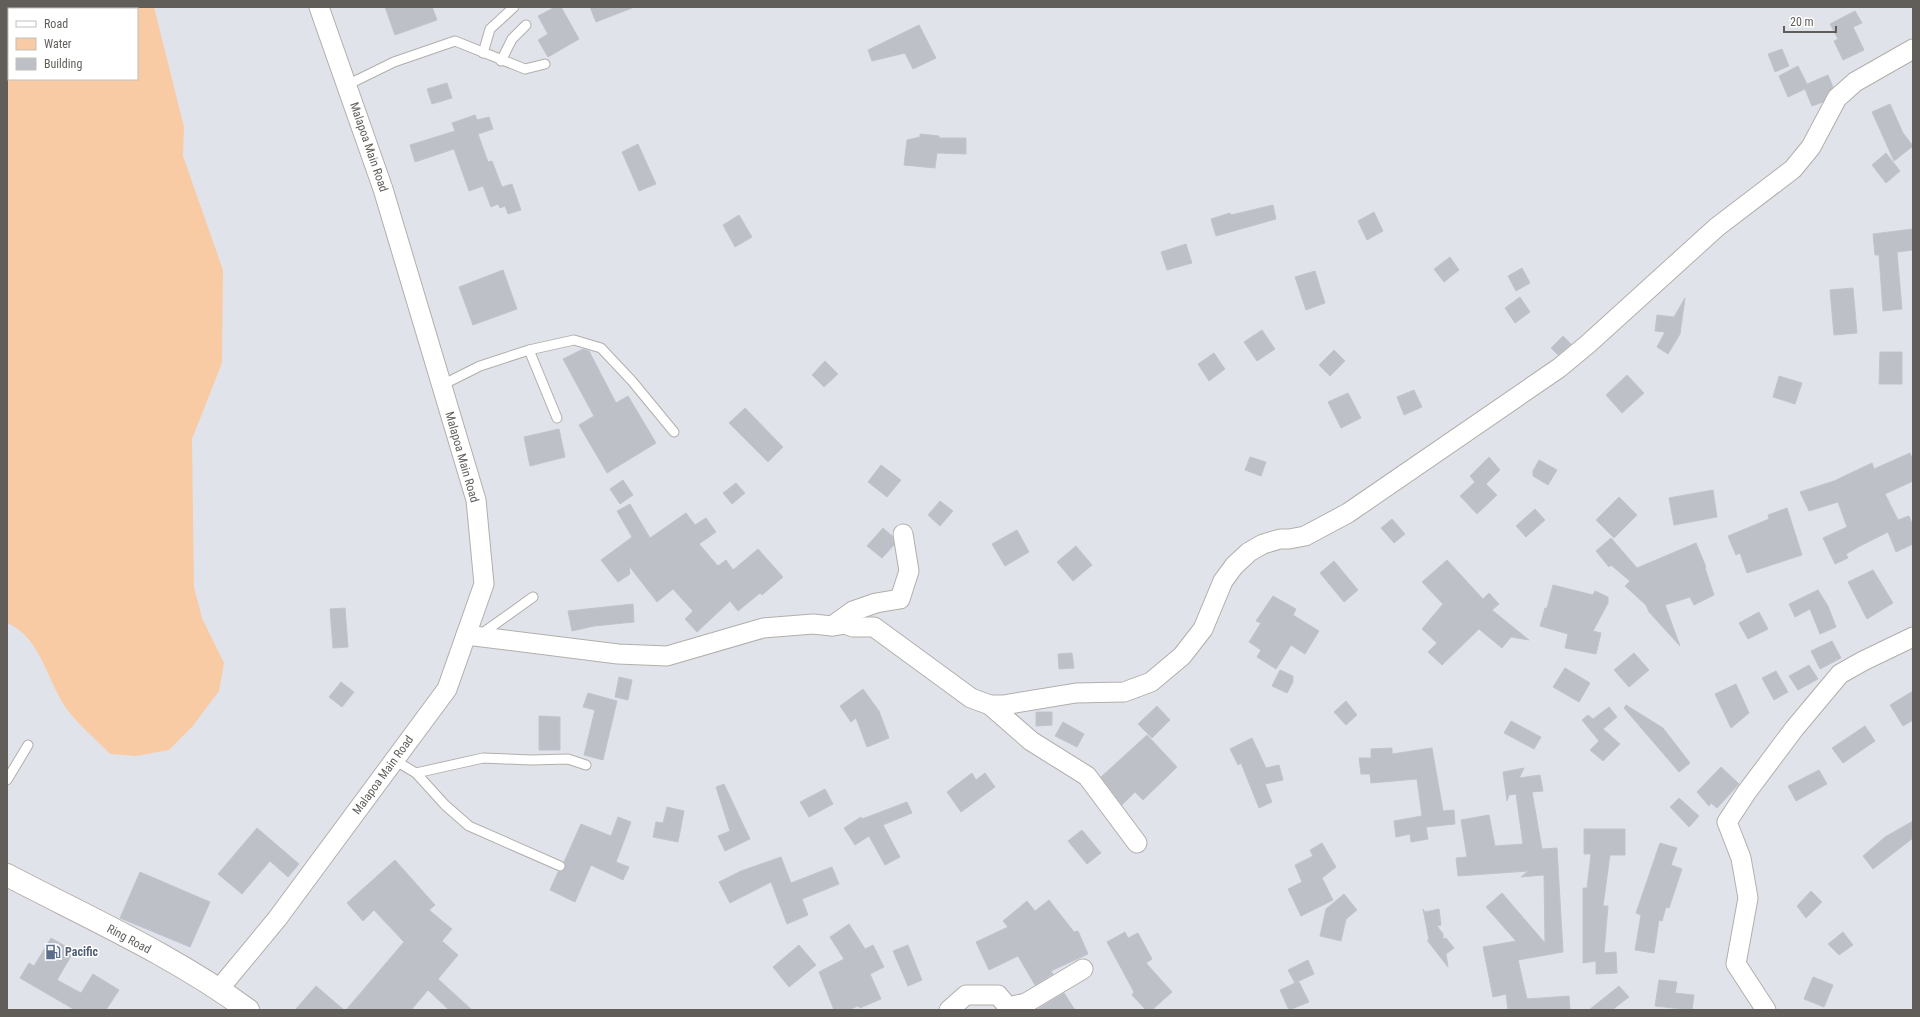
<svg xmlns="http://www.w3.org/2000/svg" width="1920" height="1017" font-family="'Roboto Condensed',sans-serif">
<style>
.water{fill:#f9cba4;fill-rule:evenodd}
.building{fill:#bdc0c7;stroke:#c0c4d0}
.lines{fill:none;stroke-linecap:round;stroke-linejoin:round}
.service-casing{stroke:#b1afab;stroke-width:11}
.minor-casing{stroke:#b1afab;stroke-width:21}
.secondary-casing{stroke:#b4b1ac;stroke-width:24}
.service{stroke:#fff;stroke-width:9}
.minor{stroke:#fff;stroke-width:19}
.secondary{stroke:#fff;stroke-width:22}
.labels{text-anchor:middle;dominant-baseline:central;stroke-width:3;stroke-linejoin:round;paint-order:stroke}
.street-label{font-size:12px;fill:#615e5a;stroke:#fff}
.service-label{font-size:12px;font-weight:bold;fill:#4e5e75;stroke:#fff;text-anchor:start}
</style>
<rect width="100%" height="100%" fill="#e1e3eb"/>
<!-- water -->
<path class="water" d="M7 7H154L184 127 183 156 223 270 222 363 192 439 194 587 202 618 224 663 219 691 192 727 169 750 136 756 110 754C97 740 81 727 69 712 47 684 42 637 7 623ZM9 9H137V79H9Z"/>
<!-- building -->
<g class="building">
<polygon points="385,7 432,7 437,20 395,35"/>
<polygon points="555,7 561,7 579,39 548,57 538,40 548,34 538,16"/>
<polygon points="590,7 632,7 632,8 596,22"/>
<polygon points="1855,11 1862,23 1853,27 1864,50 1843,60 1834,41 1838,39 1830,24"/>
<polygon points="919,25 936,58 913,69 905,53 872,61 868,50"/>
<polygon points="1782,49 1789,66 1775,72 1768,54"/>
<polygon points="1798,66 1807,84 1828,75 1833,87 1823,102 1812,106 1805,89 1788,97 1779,76"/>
<polygon points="447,83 452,98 432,104 427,89"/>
<polygon points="1890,104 1903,133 1913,146 1894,161 1872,112"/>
<polygon points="475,115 477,120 489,117 493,129 478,134 488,162 492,161 502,187 512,184 521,210 508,214 505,206 500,208 498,204 491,207 483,186 469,191 454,149 415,162 410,145 455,131 452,123"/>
<polygon points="920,134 939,136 939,138 966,138 966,154 937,153 935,168 904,165 907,140 920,137"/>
<polygon points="638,144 656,184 639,191 622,152"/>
<polygon points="1886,153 1900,171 1886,183 1872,165"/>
<polygon points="1273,205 1276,219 1216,236 1211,219 1230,213 1231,215"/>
<polygon points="1374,212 1383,231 1367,240 1358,221"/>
<polygon points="739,215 752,237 735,247 723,225"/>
<polygon points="1913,229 1913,250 1897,252 1902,309 1883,311 1879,255 1875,255 1873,234"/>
<polygon points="1186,244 1192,263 1167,270 1161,252"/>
<polygon points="1450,257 1459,270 1444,282 1434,269"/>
<polygon points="1522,268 1530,283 1516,291 1508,276"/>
<polygon points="503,270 517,309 473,325 459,287"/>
<polygon points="1315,271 1325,303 1306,310 1295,277"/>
<polygon points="1853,288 1857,333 1834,335 1830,290"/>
<polygon points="1520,297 1530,312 1515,323 1505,308"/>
<polygon points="1685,298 1680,334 1668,354 1657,347 1665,332 1655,331 1657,315 1674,317"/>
<polygon points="1262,330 1275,349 1257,361 1244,342"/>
<polygon points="1563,336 1571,344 1558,355 1551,348"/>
<polygon points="583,349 589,351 616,403 628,396 656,443 607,473 579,425 594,416 563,359"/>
<polygon points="1334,350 1345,361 1330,376 1319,365"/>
<polygon points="1880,352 1902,352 1902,384 1879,384"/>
<polygon points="1214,353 1225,369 1209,381 1198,364"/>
<polygon points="825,361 838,374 824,387 812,375"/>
<polygon points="1627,375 1644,393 1622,413 1606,395"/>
<polygon points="1779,376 1802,383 1795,404 1773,397"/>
<polygon points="1414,390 1422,407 1404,415 1397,397"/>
<polygon points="1348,393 1361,418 1341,428 1328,402"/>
<polygon points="745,408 783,447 768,462 729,423"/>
<polygon points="559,429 565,457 530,466 524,437"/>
<polygon points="1910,453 1913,461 1913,481 1885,494 1898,520 1909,516 1913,526 1913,544 1896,552 1888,532 1860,546 1846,554 1848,558 1835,564 1823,538 1847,527 1838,502 1809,511 1800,492 1834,481 1872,463 1874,469"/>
<polygon points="1250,457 1266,462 1261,476 1245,470"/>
<polygon points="1489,457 1500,470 1486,484 1497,495 1477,514 1460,496 1475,482 1470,476"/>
<polygon points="1539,460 1557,470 1548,485 1533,476 1533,471"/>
<polygon points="881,465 901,480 887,497 868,482"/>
<polygon points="623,480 633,495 620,504 610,489"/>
<polygon points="736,483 745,493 732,504 723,493"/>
<polygon points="1713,490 1717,517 1674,525 1669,498"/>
<polygon points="1619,497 1637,515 1614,538 1596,520"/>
<polygon points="940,501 953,511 940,526 928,515"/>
<polygon points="630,504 650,538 686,513 695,525 706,518 716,532 699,544 718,566 726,560 733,570 758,549 783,577 762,595 760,593 738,611 730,601 697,632 685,619 693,611 673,589 657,602 629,566 630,574 618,582 601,560 632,537 617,511"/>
<polygon points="1787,508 1802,555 1747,573 1740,553 1736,555 1728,536 1769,519 1768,515"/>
<polygon points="1535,509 1545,520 1526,537 1516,526"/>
<polygon points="1392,519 1405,534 1394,543 1381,528"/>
<polygon points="883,528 892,536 894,545 882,558 867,546"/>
<polygon points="1017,530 1029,552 1005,566 992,544"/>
<polygon points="1611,538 1637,568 1696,543 1706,567 1705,568 1714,595 1694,605 1690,597 1665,605 1680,646 1649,612 1646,605 1625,586 1630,581 1611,565 1609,567 1596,551"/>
<polygon points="1076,546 1092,565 1073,581 1057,562"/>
<polygon points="1447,560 1483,599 1489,593 1499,604 1492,610 1529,640 1511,637 1502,648 1479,629 1442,665 1428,652 1437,643 1422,629 1443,604 1422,582"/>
<polygon points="1334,561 1358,590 1344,602 1320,573"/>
<polygon points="1873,570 1893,603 1867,619 1848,582"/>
<polygon points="1553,585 1593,595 1595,591 1608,597 1608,603 1593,631 1601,633 1596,654 1565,648 1568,634 1540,626 1545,608 1547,608"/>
<polygon points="1818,590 1828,606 1836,627 1820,634 1810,609 1795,617 1789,604"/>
<polygon points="1273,596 1296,609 1293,615 1319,631 1305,654 1291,645 1276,669 1257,657 1261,650 1249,642 1261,623 1256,621"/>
<polygon points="633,604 634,622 594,626 572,631 568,611"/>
<polygon points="345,608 348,647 333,648 330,609"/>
<polygon points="1759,612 1768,629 1748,639 1739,623"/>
<polygon points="1832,641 1841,658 1820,669 1811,651"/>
<polygon points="1072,653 1074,668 1059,669 1058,654"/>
<polygon points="1634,653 1649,670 1629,687 1614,670"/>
<polygon points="1809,665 1818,679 1798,690 1789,676"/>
<polygon points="1565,668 1590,683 1579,702 1553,687"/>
<polygon points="1280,670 1293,676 1293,682 1287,693 1272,686"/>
<polygon points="1776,671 1788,692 1774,700 1762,678"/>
<polygon points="619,677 632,680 628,700 615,697"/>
<polygon points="341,682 354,692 342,707 329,697"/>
<polygon points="1736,684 1749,713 1731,728 1715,694"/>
<polygon points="863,689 879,711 889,738 867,747 856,718 851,722 840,706"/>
<polygon points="1913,691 1913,720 1903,726 1890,705"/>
<polygon points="588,693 617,701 603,760 584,755 595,710 583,707"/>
<polygon points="1346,701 1357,715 1346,725 1334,712"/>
<polygon points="1626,705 1663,728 1690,763 1679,772 1624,708"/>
<polygon points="1157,706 1170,720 1152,738 1138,724"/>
<polygon points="1609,707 1617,717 1603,729 1620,744 1603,761 1590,750 1599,741 1582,720 1588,715 1593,719"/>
<polygon points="1036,712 1052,712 1052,725 1036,726"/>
<polygon points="539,716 560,717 560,750 539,750"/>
<polygon points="1511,721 1541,737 1534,749 1504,733"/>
<polygon points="1063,722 1084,734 1077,747 1055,736"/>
<polygon points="1865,726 1875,741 1843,763 1832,748"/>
<polygon points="1147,735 1177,767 1143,800 1135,792 1122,805 1101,777"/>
<polygon points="1252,738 1266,768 1279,765 1283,780 1265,784 1272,802 1259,808 1241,763 1238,765 1230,749"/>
<polygon points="1392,748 1392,754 1432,748 1443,811 1454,810 1455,824 1426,827 1428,839 1411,842 1410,834 1396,837 1394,821 1422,816 1417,779 1371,783 1370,774 1361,774 1359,758 1371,758 1371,749"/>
<polygon points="1721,767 1739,784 1717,808 1711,803 1709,806 1697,792"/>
<polygon points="1524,768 1519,778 1540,775 1543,791 1532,792 1542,849 1557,848 1563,952 1518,960 1527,999 1569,996 1570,1010 1508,1010 1506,994 1493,997 1483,947 1516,941 1486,907 1502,893 1545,943 1544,875 1521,877 1528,871 1458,876 1456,858 1467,857 1461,820 1489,815 1495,846 1523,844 1516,794 1509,795 1507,801 1503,772"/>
<polygon points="1819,770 1827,784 1796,801 1788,786"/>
<polygon points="972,773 976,780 985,773 995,787 961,812 947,792"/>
<polygon points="724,784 750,839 725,851 718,836 730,831 716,787"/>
<polygon points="825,789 833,804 809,817 800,802"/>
<polygon points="1679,798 1699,816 1689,827 1670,807"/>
<polygon points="907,802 912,813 883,825 900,857 885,865 869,836 855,845 844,828 861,817 862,819"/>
<polygon points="667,807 684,811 678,842 653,837 656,822 663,823"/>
<polygon points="618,817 631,822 616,862 629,867 623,880 591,865 575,902 550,890 558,872 563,871 565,869 564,862 581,824 611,836"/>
<polygon points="1913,821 1913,838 1873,869 1863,856 1885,837"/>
<polygon points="257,828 299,864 288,877 270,861 242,894 218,874"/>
<polygon points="1584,829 1625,829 1625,855 1610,855 1603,906 1608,906 1604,953 1616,952 1617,973 1596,974 1596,961 1583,963 1583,888 1587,888 1591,854 1584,854"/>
<polygon points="1082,830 1101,853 1087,864 1068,841"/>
<polygon points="1322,843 1336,867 1322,878 1333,900 1301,916 1288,889 1302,882 1295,865 1313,856 1310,850"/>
<polygon points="1660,843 1677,848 1671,865 1682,869 1669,908 1666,907 1662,921 1659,920 1654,953 1635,950 1641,915 1636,913"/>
<polygon points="781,857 791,883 832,867 839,884 802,899 808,915 787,924 771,882 730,903 719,882 741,871"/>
<polygon points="395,860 435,905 429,910 452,929 442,941 458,955 438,979 472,1010 449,1010 428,990 411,1010 346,1010 404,942 374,910 363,921 347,903"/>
<polygon points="140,872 210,902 190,947 120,918"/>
<polygon points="1811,891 1822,902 1806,918 1797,906"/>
<polygon points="1344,894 1357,910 1346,919 1341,941 1320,936 1326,909"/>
<polygon points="1049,900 1074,932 1078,931 1088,954 1051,971 1053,974 1035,985 1018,956 989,970 976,942 1008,927 1003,921 1027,901 1035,911"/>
<polygon points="1423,909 1425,912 1439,909 1441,925 1437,926 1443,934 1443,939 1446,938 1454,948 1446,954 1448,967 1427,940 1429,940"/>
<polygon points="849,924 865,949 873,945 884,967 870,974 881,999 860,1008 858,1006 848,1010 834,1010 819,972 844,959 830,937"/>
<polygon points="1125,932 1128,938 1138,933 1152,959 1146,963 1172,992 1152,1010 1146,1010 1132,995 1134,992 1107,942"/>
<polygon points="1843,932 1853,945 1839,955 1828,944"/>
<polygon points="51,938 74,951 57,980 81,993 93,974 119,990 106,1010 75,1010 20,978 29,963 34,966"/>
<polygon points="799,945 816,965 789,987 773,967"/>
<polygon points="908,945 922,980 908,986 893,951"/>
<polygon points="1308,960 1314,974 1295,983 1299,982 1309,1002 1289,1010 1280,990 1295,983 1288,970"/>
<polygon points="1813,977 1833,985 1824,1007 1804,999"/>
<polygon points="1659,980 1677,982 1675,993 1694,995 1692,1010 1655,1006"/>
<polygon points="316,986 344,1010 295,1010"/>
<polygon points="1619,986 1629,997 1612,1010 1589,1010"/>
<polygon points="1064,993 1075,1010 1036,1010"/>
</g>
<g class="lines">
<defs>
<g id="service">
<polyline points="483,53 490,29 514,7"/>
<polyline points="501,61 512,39 526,25"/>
<polyline points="347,85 394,62 455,41 525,69 545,64"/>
<polyline points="529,350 557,418"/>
<polyline points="442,385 480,366 529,350 574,340 601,348 632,381 674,432"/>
<polyline points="480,635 533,597"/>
<polyline points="394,760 416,773 445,805 469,826 560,866"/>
<polyline points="416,773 483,758 531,760 568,759 586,765"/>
<polyline points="7,780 28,745"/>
</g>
<g id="minor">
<polyline points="832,626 853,611 876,603 900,599 909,571 903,534"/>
<polyline points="466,635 618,654 667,656 763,628 813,624 832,626 845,624 853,627 874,627 971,698 990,705 1003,705 1076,693 1124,692 1151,682 1182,656 1203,629 1223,581 1234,566 1249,552 1263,544 1280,539 1289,539 1305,536 1348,513 1559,368 1588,344 1717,227 1793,169 1811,147 1837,98 1845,91 1855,82 1913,49"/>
<polyline points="990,705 1031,741 1087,776 1137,843"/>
<polyline points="219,989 277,919 447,689 484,584 476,500 383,189 319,7"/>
<polyline points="949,1010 966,995 998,995 1008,1007 1026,1003 1083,969"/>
<polyline points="1766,1010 1736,964 1748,898 1741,858 1727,822 1746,793 1794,729 1840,674 1863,661 1913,637"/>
</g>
<path id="secondary" d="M7 875C87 917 175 956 248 1010"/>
</defs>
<!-- service casing -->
<use href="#service" class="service-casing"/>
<!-- minor casing -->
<use href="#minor" class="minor-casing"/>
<!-- secondary casing -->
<use href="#secondary" class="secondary-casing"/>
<!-- service -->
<use href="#service" class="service"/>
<!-- minor -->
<use href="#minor" class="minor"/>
<!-- secondary -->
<use href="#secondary" class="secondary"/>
</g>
<!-- icons -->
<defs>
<symbol id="fuel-bare" viewBox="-9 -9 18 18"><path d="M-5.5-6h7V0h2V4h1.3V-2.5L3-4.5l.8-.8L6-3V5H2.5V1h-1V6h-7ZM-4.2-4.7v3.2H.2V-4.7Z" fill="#5c6f8a" stroke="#fff" stroke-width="2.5" paint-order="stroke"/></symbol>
</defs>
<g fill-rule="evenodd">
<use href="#fuel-bare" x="42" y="941" width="22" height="22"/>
</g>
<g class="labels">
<!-- street labels -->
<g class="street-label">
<text transform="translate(369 147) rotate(71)">Malapoa Main Road</text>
<text transform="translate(462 457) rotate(74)">Malapoa Main Road</text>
<text transform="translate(383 775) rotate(-54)">Malapoa Main Road</text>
<text transform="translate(129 939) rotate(28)">Ring Road</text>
</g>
<!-- service labels -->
<g class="service-label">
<text x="65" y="952">Pacific</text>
</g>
</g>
<!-- border -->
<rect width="1920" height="1017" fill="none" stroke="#615e5a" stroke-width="16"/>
<!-- legend -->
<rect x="8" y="8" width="130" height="72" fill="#ffffff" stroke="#c0bfbd"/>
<rect x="16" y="21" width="20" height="6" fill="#ffffff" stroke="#c0bfbd"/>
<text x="44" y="28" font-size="12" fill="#615e5a">Road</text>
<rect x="16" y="38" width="20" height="12" fill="#f9cba4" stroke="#c0bfbd"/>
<text x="44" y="48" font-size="12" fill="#615e5a">Water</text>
<rect x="16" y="58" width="20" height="12" fill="#bdc0c7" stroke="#c0bfbd"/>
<text x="44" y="68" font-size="12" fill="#615e5a">Building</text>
<!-- scale -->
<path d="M1784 26v6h52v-6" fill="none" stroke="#615e5a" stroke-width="2"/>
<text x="1790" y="26" font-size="12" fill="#615e5a" stroke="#ffffff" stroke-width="3" paint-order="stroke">20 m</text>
</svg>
